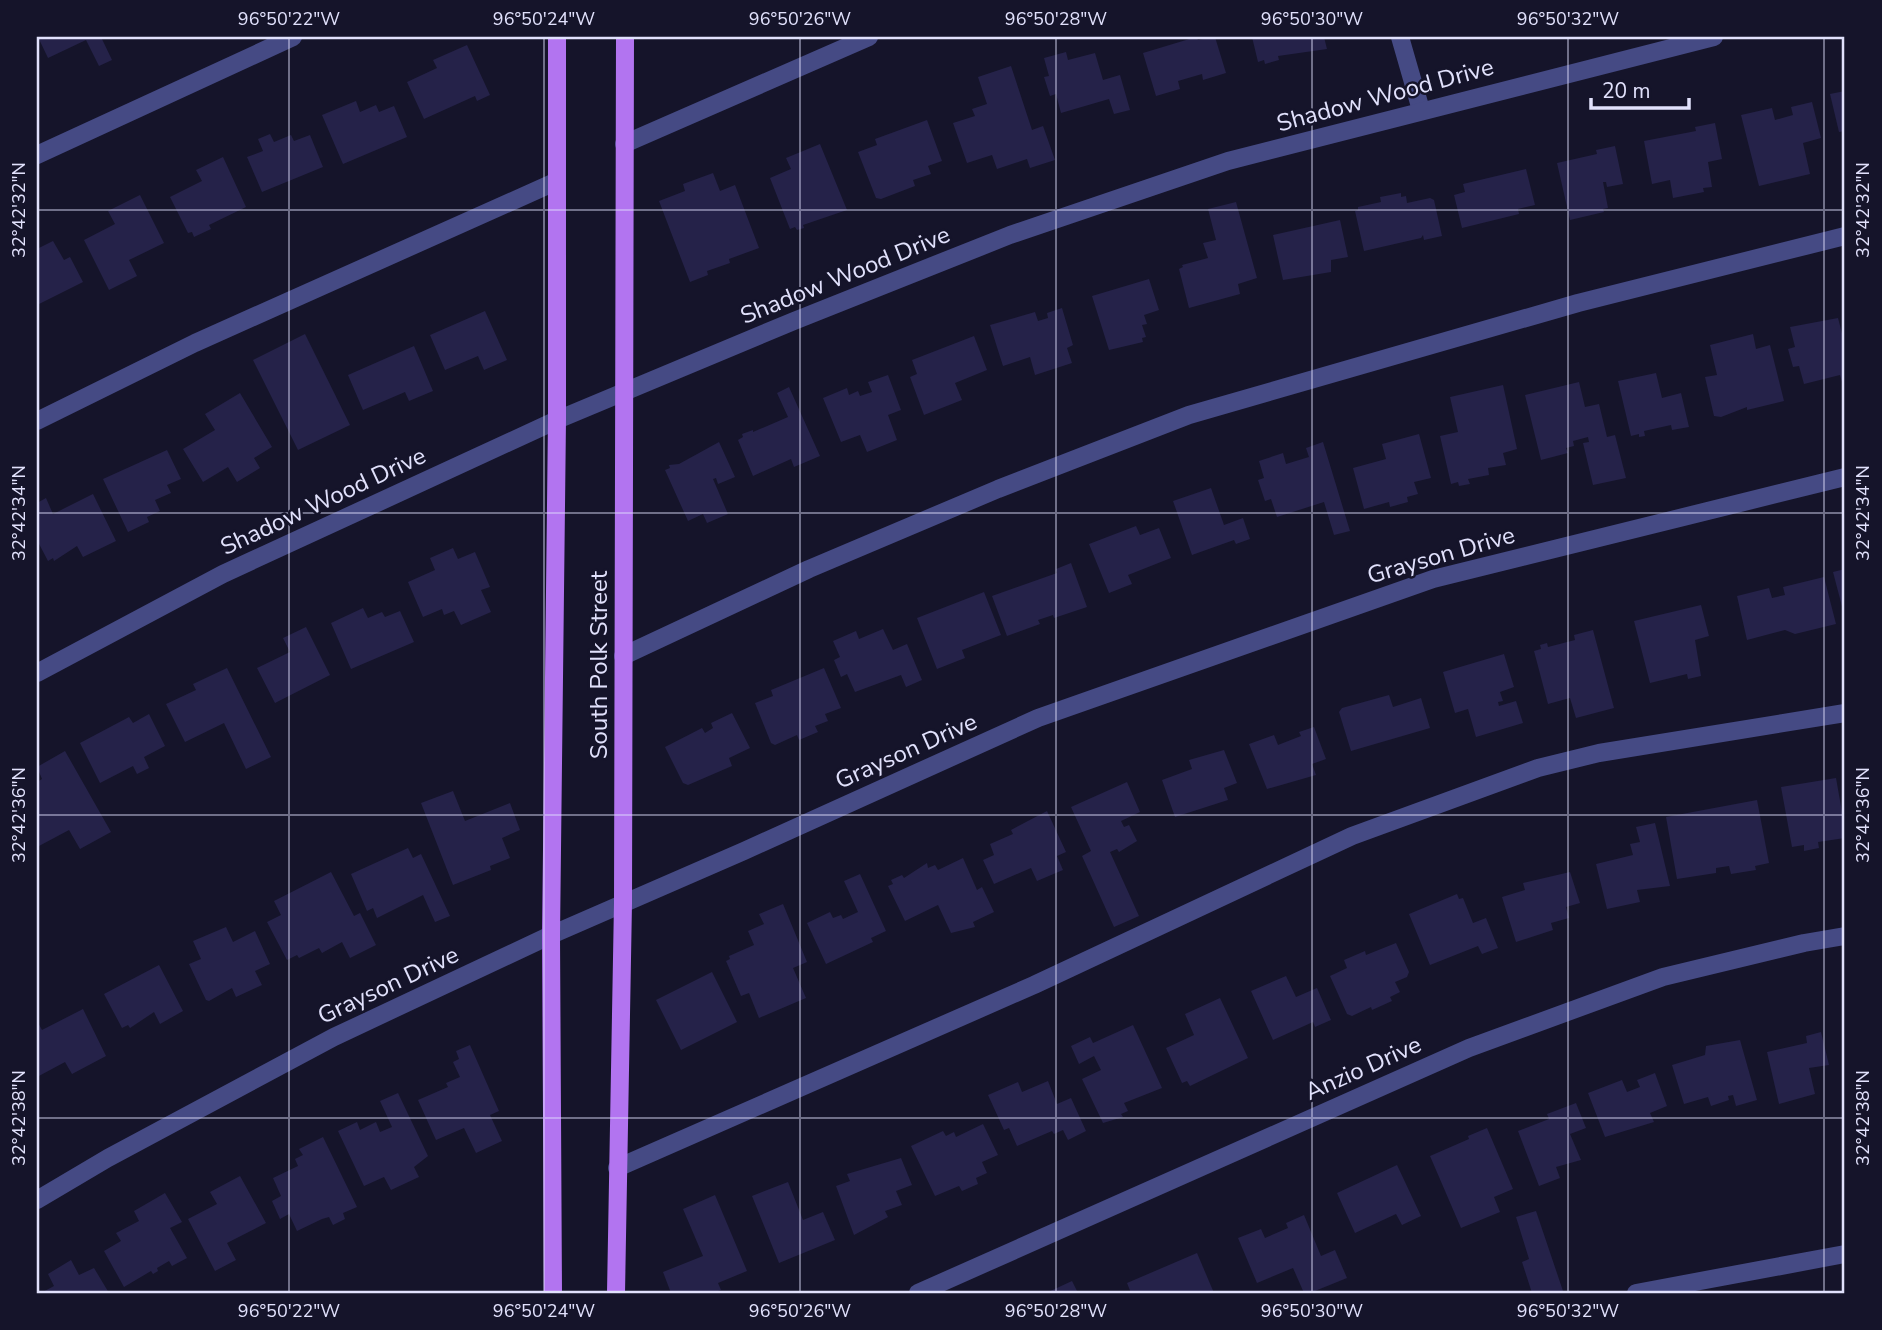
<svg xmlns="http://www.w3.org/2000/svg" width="1882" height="1330" font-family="'Nunito Sans',sans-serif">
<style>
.building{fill:#252249}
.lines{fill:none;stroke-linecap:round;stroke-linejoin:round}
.minor{stroke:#454a84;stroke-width:18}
.major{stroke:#b274f0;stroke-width:18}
.ticks{fill:none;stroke:#e1e1fc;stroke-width:2;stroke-opacity:0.45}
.labels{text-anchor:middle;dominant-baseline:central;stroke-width:5;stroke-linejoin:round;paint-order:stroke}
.street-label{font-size:24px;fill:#e1e1fc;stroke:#15142a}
.neatline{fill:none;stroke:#e1e1fc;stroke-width:2.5}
.ticks-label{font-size:18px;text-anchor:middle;fill:#e1e1fc}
</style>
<rect width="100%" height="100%" fill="#15142a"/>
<!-- building -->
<g class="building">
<polygon points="38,37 101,37 112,60 99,66 86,40 48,58"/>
<polygon points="1196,37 1198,40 1215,37 1226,73 1203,80 1202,74 1178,81 1180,89 1156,96 1143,53"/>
<polygon points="1252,37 1324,37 1327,49 1278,56 1279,60 1265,64 1264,60 1258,62"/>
<polygon points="467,45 490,95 477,101 475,96 424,119 407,82 437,68 433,60"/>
<polygon points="1066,52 1068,60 1095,53 1103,80 1120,75 1130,110 1114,114 1109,99 1061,113 1056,94 1050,96 1044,77 1049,76 1044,58"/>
<polygon points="1011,66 1032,130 1043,126 1055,160 1030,168 1027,159 997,169 992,155 967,163 953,123 975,116 972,109 987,104 978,77"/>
<polygon points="1845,91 1845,131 1839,132 1830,94"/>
<polygon points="356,101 360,112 376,105 379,112 394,106 407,137 343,164 322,115"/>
<polygon points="1812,102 1821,138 1803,143 1810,174 1759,186 1741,115 1772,108 1775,120 1793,115 1791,107"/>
<polygon points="927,120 942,161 928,166 931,174 913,180 915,186 881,199 876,198 858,152 877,145 875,139"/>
<polygon points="1715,123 1722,159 1708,162 1712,187 1703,188 1704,192 1673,198 1670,180 1652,184 1644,141 1696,131 1695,127"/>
<polygon points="270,134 274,142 291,135 294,141 310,135 323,167 262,192 247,157 263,151 258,139"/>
<polygon points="820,144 847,210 803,225 804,228 797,230 795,227 790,229 770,178 791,169 786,158"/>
<polygon points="1615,146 1623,184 1607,187 1606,182 1603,182 1608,208 1603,209 1604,212 1570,220 1557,163 1597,154 1596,150"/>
<polygon points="223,157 246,207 209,225 211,229 194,237 192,232 188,233 170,197 202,181 196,170"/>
<polygon points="1526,169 1535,205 1518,209 1519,214 1462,228 1454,195 1465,192 1463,184"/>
<polygon points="713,173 720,191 735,185 759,248 729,259 730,263 707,271 708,275 690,282 659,201 685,191 683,184"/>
<polygon points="1401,193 1401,197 1406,196 1407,203 1430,198 1434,200 1442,236 1424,240 1423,235 1421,238 1364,251 1355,211 1358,210 1358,207 1381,202 1380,197"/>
<polygon points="140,195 164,243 129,260 137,276 109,290 84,240 115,224 108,211"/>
<polygon points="1236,202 1257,278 1238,284 1240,294 1189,308 1179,269 1183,267 1182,265 1208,258 1203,243 1216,240 1208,209"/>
<polygon points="1340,220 1348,257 1331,260 1331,272 1283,280 1273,235"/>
<polygon points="53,241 64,260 70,257 83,282 37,305 37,249"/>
<polygon points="1149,279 1159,310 1144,315 1147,324 1142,325 1146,337 1142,338 1143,342 1109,350 1092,296"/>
<polygon points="1062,308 1073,345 1067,348 1072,363 1035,375 1030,357 1003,366 990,325 1035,312 1038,321 1048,318 1047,313"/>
<polygon points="485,311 507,360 484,370 478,356 445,370 430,335"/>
<polygon points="1838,318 1845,345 1845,392 1840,375 1804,384 1799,366 1793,367 1788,349 1795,347 1790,327"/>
<polygon points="305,334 350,425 298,450 253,360"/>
<polygon points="1753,334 1756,349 1770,345 1784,401 1747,410 1747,407 1721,417 1714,416 1705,377 1717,375 1710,345"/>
<polygon points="974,336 987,370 955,383 962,400 924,415 910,377 917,374 912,360"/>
<polygon points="414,346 433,391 409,401 405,392 363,410 348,375"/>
<polygon points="1656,373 1662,398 1681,393 1689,427 1672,430 1671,425 1644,431 1645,436 1639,437 1639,434 1631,436 1618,381"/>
<polygon points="888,375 901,410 888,415 897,440 867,452 860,435 841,442 823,398 847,388 849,395 858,391 860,396 872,392 868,382"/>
<polygon points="1579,382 1585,407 1599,404 1607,437 1615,435 1626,478 1593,485 1583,443 1589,442 1588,437 1573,441 1574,446 1566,448 1568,453 1541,460 1525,395"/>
<polygon points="1503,385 1517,449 1503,453 1506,465 1488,468 1489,475 1468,479 1470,484 1459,486 1458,482 1451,484 1440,436 1458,432 1450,397"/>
<polygon points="789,387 820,456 794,467 791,459 753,476 738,440 743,437 742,434 753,430 753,432 788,417 777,393"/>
<polygon points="240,393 272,447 254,458 260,468 237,482 228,467 203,482 183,449 215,430 205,414"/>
<polygon points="1419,434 1431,478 1414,482 1418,494 1407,497 1408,502 1390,507 1389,502 1364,509 1353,468 1386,459 1382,444"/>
<polygon points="719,442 735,477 718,484 716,478 713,479 728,514 707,523 703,514 688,521 665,470 670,468 669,465 679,464"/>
<polygon points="1323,442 1350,531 1334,535 1324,502 1277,517 1271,499 1265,501 1258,480 1264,478 1259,461 1283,453 1286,464 1309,457 1306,448"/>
<polygon points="167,450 181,479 167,485 171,493 155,500 160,511 147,517 149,522 128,532 103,479"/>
<polygon points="1211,488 1224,525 1243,518 1250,539 1236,544 1234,540 1192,555 1173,501"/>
<polygon points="93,494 116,541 83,557 77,546 54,561 53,558 48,561 37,540 37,503 46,498 53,514"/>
<polygon points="1136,526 1140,535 1159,528 1171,558 1128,575 1132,584 1109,593 1089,544"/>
<polygon points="453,548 458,559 475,552 490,587 481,590 491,612 461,625 454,611 444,615 442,609 423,617 408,582 435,570 430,558"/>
<polygon points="1071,563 1087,607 1054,618 1053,615 1038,620 1040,624 1007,636 992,596 1057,573 1056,569"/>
<polygon points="1845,569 1845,614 1844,614 1833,572"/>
<polygon points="1824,577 1836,624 1795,634 1785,630 1747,640 1737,596 1769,588 1772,598 1785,595 1783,587"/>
<polygon points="984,592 1001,635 962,650 965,658 937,669 917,618"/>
<polygon points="1701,605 1709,636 1695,640 1701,676 1688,679 1687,674 1650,683 1634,621"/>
<polygon points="363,608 368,618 382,612 385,617 400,611 414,642 351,669 331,623"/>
<polygon points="306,627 330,675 275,703 257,668 290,652 283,638"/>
<polygon points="883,629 893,650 907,644 922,680 906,687 901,675 855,692 847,674 841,677 834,660 840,657 833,641 856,631 859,639"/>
<polygon points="1593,630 1614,708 1576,718 1570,698 1548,704 1534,651 1541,649 1540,645 1547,643 1548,647 1575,640 1574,635"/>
<polygon points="1504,654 1514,687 1500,692 1503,701 1498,702 1499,706 1516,701 1523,723 1476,737 1468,709 1455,713 1443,672"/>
<polygon points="227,668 271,757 246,769 224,723 185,742 166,704 196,690 193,684"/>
<polygon points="824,668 841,708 825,714 828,721 815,726 818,732 799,740 797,735 775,745 771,743 755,703 773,696 771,690"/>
<polygon points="1389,695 1393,707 1421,698 1430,728 1351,751 1339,712 1342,708"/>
<polygon points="732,713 750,748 729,758 732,766 688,785 683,783 665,747 702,728 705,733 713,728 711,723"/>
<polygon points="149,714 165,746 144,757 149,768 137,774 133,766 100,783 80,743 129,717 133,723"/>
<polygon points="1314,727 1326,759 1312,764 1316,775 1267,789 1249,744 1274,735 1278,745 1301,736 1299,732"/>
<polygon points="1224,750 1237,783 1224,788 1228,800 1175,817 1162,780 1192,769 1189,760"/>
<polygon points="65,751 111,832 80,849 69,830 39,846 37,842 37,782 42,779 37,767"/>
<polygon points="1836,778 1842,812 1845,812 1845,838 1818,842 1819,848 1804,851 1804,845 1792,847 1781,787"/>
<polygon points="1127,782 1140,812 1121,821 1124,827 1129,825 1137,841 1119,852 1117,849 1110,852 1139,916 1114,927 1082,856 1091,851 1071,807"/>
<polygon points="453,791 465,821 510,803 520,830 502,838 510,858 490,866 491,870 453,885 421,803"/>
<polygon points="1757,800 1769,863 1755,866 1756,870 1731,874 1729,866 1716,868 1716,873 1677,879 1666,817"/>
<polygon points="1047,811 1066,852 1057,856 1063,870 1037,881 1031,868 994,884 983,860 994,855 990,844 1013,834 1011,830"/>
<polygon points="1655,823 1670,886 1637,890 1640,902 1607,909 1596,864 1633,855 1630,844 1640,842 1636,827"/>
<polygon points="408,848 413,858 421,854 450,916 435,922 423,895 377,918 373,908 367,911 351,874"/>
<polygon points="963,858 977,890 982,887 994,912 973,922 975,927 951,933 938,905 905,921 888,886 893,884 891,880 902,875 904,878 927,863 928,868 935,865 938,870"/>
<polygon points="331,872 354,916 360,913 376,945 350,958 342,942 322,953 319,948 299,958 297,955 287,960 267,922 281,915 274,901"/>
<polygon points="1570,872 1580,903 1566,907 1569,918 1551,923 1553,930 1516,942 1502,897 1525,890 1523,883"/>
<polygon points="860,874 886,931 871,938 873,942 826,964 807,923 830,912 833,918 841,915 843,919 858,912 844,881"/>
<polygon points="1457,894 1459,899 1463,898 1473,923 1486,918 1498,948 1482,954 1478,946 1430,965 1409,914"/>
<polygon points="783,904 807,962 793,968 806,998 759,1018 749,993 741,996 726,961 730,959 729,956 754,945 748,931 764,924 759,914"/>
<polygon points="226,927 233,942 255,931 270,964 255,971 262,985 236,997 232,988 209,1001 206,1000 189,964 201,959 193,941"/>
<polygon points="1396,943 1409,972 1407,977 1395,982 1400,992 1390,997 1392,1001 1372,1010 1371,1007 1352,1016 1347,1014 1330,976 1347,968 1344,960 1365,951 1366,955"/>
<polygon points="159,965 183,1011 160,1024 154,1012 130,1028 128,1025 122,1028 104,994"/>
<polygon points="712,972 737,1022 681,1050 656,1000"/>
<polygon points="1286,976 1296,997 1317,988 1331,1020 1315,1027 1313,1022 1273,1040 1251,991"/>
<polygon points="1220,998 1248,1058 1190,1086 1187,1081 1182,1083 1166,1048 1194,1035 1185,1014"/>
<polygon points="83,1009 106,1056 72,1074 65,1062 37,1077 37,1021 42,1030"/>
<polygon points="1133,1025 1162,1088 1124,1103 1128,1111 1121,1114 1123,1117 1103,1123 1082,1079 1101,1070 1094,1056 1079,1064 1071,1046 1090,1037 1093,1043"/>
<polygon points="1821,1032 1829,1065 1809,1068 1815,1094 1779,1104 1767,1052 1807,1043 1806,1036"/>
<polygon points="1740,1040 1757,1100 1736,1106 1733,1095 1728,1096 1729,1100 1711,1106 1708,1097 1684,1104 1672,1065 1705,1055 1706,1046"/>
<polygon points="470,1045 499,1111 490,1115 502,1141 476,1153 464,1128 436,1140 418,1100 448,1087 446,1083 460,1077 453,1062 459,1059 456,1051"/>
<polygon points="1655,1073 1667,1106 1650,1113 1654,1122 1605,1137 1588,1093 1622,1080 1627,1092 1640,1087 1637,1080"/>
<polygon points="1048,1081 1057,1104 1071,1098 1086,1131 1068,1140 1063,1130 1054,1134 1052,1131 1017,1146 1009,1128 1004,1130 988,1095 1018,1082 1022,1092"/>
<polygon points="398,1093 428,1156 414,1167 419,1177 391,1190 384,1177 364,1186 338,1131 357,1122 360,1130 376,1122 380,1132 392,1127 380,1101"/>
<polygon points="1576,1103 1586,1128 1570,1134 1581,1160 1556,1167 1560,1178 1539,1186 1518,1131 1549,1119 1547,1114"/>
<polygon points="983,1124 998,1155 982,1162 987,1173 976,1178 978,1184 962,1191 959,1186 935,1196 911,1146 943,1131 946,1136 954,1132 956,1137"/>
<polygon points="1487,1128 1513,1189 1494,1197 1500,1212 1461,1228 1430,1156 1469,1139 1468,1136"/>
<polygon points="323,1137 357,1207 343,1213 345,1219 333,1225 329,1217 322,1219 297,1231 289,1214 280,1219 272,1201 281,1196 273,1178 298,1166 295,1159 303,1155 299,1149"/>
<polygon points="901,1158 912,1185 896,1191 902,1205 885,1211 888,1217 854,1235 836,1186 850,1181 847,1174"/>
<polygon points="1397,1165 1421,1216 1402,1225 1396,1214 1355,1233 1337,1193"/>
<polygon points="240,1176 266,1223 227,1243 236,1260 215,1271 188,1219 217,1204 210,1192"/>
<polygon points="788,1182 803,1220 823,1212 835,1240 779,1263 752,1196"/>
<polygon points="165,1193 182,1222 170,1228 187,1258 172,1266 169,1261 157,1268 158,1271 153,1274 151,1271 124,1287 104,1251 121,1241 116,1233 139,1221 134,1211"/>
<polygon points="715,1195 747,1271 718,1283 721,1290 718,1291 719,1293 671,1293 663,1272 703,1256 683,1209"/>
<polygon points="1536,1211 1563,1291 1555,1293 1532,1293 1522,1262 1529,1259 1516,1217"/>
<polygon points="1304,1215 1321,1256 1335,1250 1347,1278 1310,1293 1304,1293 1293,1268 1257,1283 1238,1238 1261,1229 1265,1238 1288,1228 1286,1223"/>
<polygon points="1197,1253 1214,1293 1131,1293 1127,1283"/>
<polygon points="71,1260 79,1275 94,1268 109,1293 41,1293 54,1286 48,1274"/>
<polygon points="1072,1281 1078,1293 1046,1293"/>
</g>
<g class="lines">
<!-- minor -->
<g class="minor">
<polyline points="1400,37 1421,110"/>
<polyline points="624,144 869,37"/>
<polyline points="37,155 293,37"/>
<polyline points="37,421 195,343 555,182"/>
<polyline points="623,656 809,569 998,489 1189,415 1578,303 1845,236"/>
<polyline points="37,673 223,574 557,420 794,321 1010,235 1228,161 1714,37"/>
<polyline points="617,1168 1034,985 1352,836 1538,768 1599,753 1845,713"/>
<polyline points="37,1200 108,1158 334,1037 551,935 744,851 1038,718 1433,579 1845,477"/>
<polyline points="918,1293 1469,1048 1663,977 1804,943 1845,936"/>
<polyline points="1636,1293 1845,1254"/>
</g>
<!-- major -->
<g class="major">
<polyline points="553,1293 551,935 557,420 557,37"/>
<polyline points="616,1293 623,903 625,37"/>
</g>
</g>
<!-- ticks -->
<path class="ticks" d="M289 37V1293M544 37V1293M800 37V1293M1056 37V1293M1312 37V1293M1568 37V1293M1824 37V1293M37 210H1845M37 513H1845M37 815H1845M37 1118H1845"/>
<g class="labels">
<!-- street labels -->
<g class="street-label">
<text transform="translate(1385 95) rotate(-15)">Shadow Wood Drive</text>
<text transform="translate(845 275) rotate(-22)">Shadow Wood Drive</text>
<text transform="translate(323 501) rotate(-25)">Shadow Wood Drive</text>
<text transform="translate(1441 555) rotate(-16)">Grayson Drive</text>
<text transform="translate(599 665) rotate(-90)">South Polk Street</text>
<text transform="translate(906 751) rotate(-24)">Grayson Drive</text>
<text transform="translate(388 985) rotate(-25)">Grayson Drive</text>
<text transform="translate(1363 1068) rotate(-24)">Anzio Drive</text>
</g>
</g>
<!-- border -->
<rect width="1882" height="1330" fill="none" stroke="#15142a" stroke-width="77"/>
<!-- scale -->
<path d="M1591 98v10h98v-10" fill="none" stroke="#e1e1fc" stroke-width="3.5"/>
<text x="1602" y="98" font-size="21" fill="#e1e1fc" stroke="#15142a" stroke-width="5" paint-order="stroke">20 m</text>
<rect x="38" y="38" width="1805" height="1254" class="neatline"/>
<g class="ticks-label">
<text x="289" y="25">96°50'22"W</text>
<text x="544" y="25">96°50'24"W</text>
<text x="800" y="25">96°50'26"W</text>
<text x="1056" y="25">96°50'28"W</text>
<text x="1312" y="25">96°50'30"W</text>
<text x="1568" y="25">96°50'32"W</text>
<text transform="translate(1863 210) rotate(-90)" y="6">32°42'32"N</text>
<text transform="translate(19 210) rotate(-90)" y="6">32°42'32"N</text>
<text transform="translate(1863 513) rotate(-90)" y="6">32°42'34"N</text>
<text transform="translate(19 513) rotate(-90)" y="6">32°42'34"N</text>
<text transform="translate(1863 815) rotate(-90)" y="6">32°42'36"N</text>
<text transform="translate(19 815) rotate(-90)" y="6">32°42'36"N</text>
<text transform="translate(1863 1118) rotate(-90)" y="6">32°42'38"N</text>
<text transform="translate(19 1118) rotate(-90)" y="6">32°42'38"N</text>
<text x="289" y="1317">96°50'22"W</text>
<text x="544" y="1317">96°50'24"W</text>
<text x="800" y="1317">96°50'26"W</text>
<text x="1056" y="1317">96°50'28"W</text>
<text x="1312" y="1317">96°50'30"W</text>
<text x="1568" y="1317">96°50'32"W</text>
</g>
</svg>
